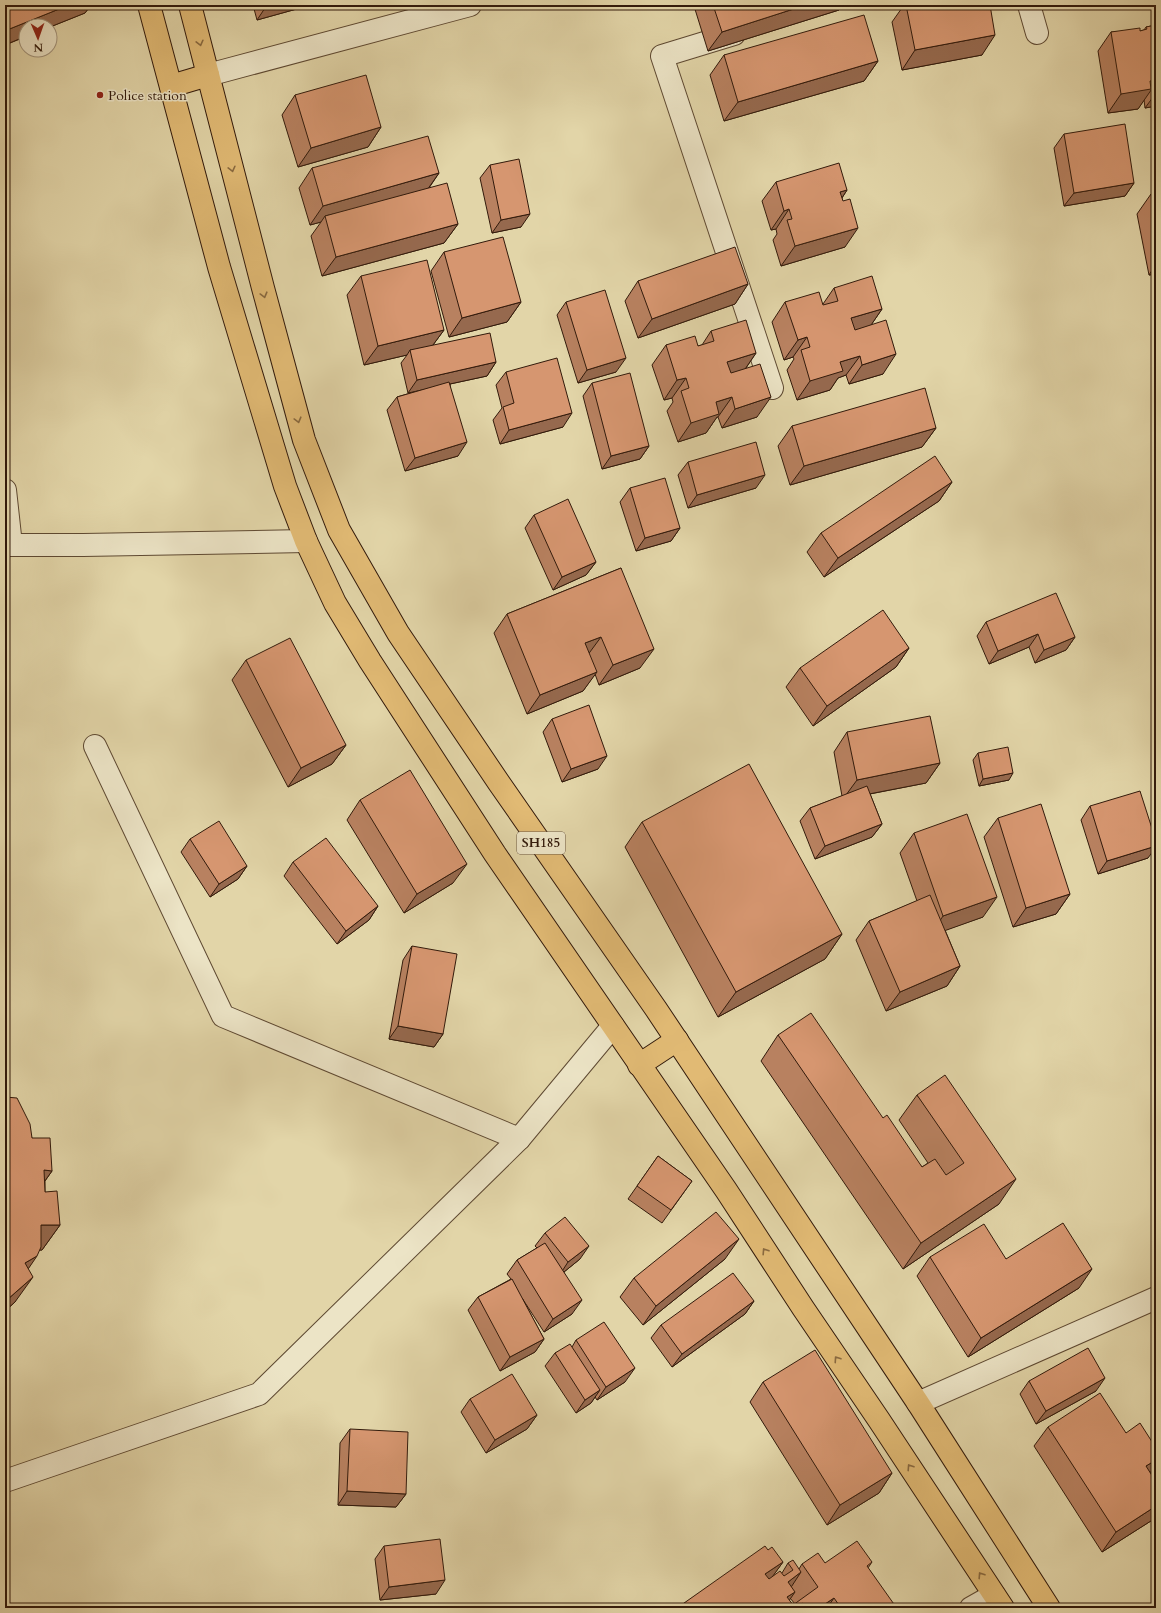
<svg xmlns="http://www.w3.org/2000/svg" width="1161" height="1613" font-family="Cardo,serif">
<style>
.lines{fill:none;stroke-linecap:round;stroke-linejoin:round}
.minor-casing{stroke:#5e4932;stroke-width:24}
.major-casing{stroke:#321a0b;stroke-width:24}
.minor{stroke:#ece4c6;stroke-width:22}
.major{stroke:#e1ba74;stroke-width:22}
.wall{fill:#b88160;stroke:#321a0b;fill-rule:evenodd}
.shaded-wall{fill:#96694e;stroke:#321a0b}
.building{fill:#d69670;stroke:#321a0b}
.oneway{stroke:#8a6a40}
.poi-dot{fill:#8f2418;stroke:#ece4c6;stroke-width:1.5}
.labels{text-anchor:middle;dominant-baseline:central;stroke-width:3;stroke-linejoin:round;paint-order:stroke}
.shield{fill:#ece4c6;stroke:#6a5743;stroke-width:1}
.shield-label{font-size:13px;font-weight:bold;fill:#321a0b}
.poi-label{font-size:14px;fill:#321a0b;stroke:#ece4c6;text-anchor:start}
</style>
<rect width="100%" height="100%" fill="#e2d5a8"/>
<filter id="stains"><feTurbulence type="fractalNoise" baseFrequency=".005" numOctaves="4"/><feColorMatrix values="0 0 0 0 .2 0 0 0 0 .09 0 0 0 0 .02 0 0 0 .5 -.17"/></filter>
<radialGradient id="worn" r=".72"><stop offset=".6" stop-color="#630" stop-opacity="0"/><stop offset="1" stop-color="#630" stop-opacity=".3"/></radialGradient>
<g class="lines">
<defs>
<g id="minor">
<polyline points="1029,5 1037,33"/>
<polyline points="734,34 662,56 772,388"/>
<polyline points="208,75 470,5"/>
<polyline points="5,490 11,545"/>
<polyline points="5,545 83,545 306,541"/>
<polyline points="95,746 223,1016 519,1139"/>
<polyline points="918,1403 1156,1298"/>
<polyline points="5,1481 259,1394 519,1139 613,1026"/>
<polyline points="971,1608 994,1595"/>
</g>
<g id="major">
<polyline points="149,5 219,267 285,486 306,541 335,603 370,661 495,854 726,1190 803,1308 879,1420 1003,1608"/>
<polyline points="190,5 263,288 304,440 339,530 398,633 499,783 656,1009 918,1403 1049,1608"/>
<polyline points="171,86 208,75"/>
<polyline points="639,1065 677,1040"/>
</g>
</defs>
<!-- minor casing -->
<use href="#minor" class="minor-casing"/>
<!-- major casing -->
<use href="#major" class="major-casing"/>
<!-- minor -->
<use href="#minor" class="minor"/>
<!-- major -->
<use href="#major" class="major"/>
</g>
<!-- wall -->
<g class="wall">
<polygon points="5,5 91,5 85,13 5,45"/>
<polygon points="253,5 311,5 257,20"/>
<polygon points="695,5 842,5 839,10 708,51 694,6"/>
<polygon points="904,5 990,5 982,55 902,70 892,22"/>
<polygon points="1156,25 1156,106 1145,108 1144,100 1138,109 1108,113 1098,51 1111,32 1140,31 1144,30 1146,27"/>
<polygon points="724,55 878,61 864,81 724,121 710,75"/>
<polygon points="295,95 381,127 368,147 298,167 282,115"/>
<polygon points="1064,134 1134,183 1125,196 1064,206 1054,148"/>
<polygon points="490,165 521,227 492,233 480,178"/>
<polygon points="312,168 439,173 429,188 458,224 444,243 322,276 311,236 321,222 310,225 299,188"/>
<polygon points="776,182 847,190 842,198 845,247 781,266 773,240 777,234 776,229 771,230 762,201"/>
<polygon points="1156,193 1156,274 1149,275 1137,214 1151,194"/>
<polygon points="444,252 521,302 507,322 449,337 431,271"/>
<polygon points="361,276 444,330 433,345 496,362 487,376 450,384 458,456 405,471 387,410 397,397 421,390 408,393 401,363 407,355 364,365 347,295"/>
<polygon points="638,281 748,284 735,304 638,338 625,301"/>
<polygon points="834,288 882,309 871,325 883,374 849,384 846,375 838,378 830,390 797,400 787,370 794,359 793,357 784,360 772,322 785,302 823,304"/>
<polygon points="566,302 616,372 578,383 557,315"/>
<polygon points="711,331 756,353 746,368 757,417 722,428 718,417 717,417 706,433 678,442 667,411 673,402 672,398 664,400 652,365 666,345 698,346 702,345"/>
<polygon points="506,372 563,427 500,444 493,420 502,408 496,385"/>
<polygon points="592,383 649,446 640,459 602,469 583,396"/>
<polygon points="792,426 936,428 922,447 790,485 778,446"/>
<polygon points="688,462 756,488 688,508 678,475"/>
<polygon points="952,482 939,501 824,577 807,552 821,533"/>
<polygon points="630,488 680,528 671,541 636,551 620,502"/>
<polygon points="534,515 596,562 586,575 553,590 525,528"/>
<polygon points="621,568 640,668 599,685 595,674 583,691 527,714 494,633 507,614"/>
<polygon points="986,622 1075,637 1066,650 1035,663 1029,647 989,664 977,636"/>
<polygon points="909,648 896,667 813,726 786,687 800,668"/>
<polygon points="246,660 346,745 332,764 288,787 232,680"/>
<polygon points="552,719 598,769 562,782 543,732"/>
<polygon points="847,732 940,763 926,783 870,794 882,824 872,837 815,859 800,821 810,808 842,796 834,752"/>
<polygon points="978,753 1009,780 979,786 973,760"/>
<polygon points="360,800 453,883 404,913 347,820"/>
<polygon points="1090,806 1148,858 1098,874 1081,820"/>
<polygon points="998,818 1070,894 1056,914 1013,927 984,837"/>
<polygon points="642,822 842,934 825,959 718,1017 625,847"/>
<polygon points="914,833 983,917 945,930 960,966 947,986 886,1011 856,940 869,921 917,901 900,853"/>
<polygon points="190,839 247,866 238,879 210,897 181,852"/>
<polygon points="293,862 378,906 369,920 337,944 284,876"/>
<polygon points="412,946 443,1034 434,1047 389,1039 403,960"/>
<polygon points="778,1035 883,1118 922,1167 928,1163 899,1120 917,1095 999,1204 903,1269 761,1061"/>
<polygon points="5,1097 32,1138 52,1171 45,1181 45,1192 60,1225 42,1250 39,1250 28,1268 15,1302 5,1311"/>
<polygon points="658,1156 692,1181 662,1223 628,1199"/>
<polygon points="545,1233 580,1259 564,1272 572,1314 544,1332 522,1298 544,1339 535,1352 500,1371 468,1310 478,1297 511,1279 507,1274 517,1260 537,1248 535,1246"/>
<polygon points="930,1257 1006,1259 1079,1288 968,1357 917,1276"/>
<polygon points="725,1259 643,1325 620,1297 634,1278"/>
<polygon points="754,1301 745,1314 672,1367 651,1338 661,1325"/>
<polygon points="576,1340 625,1382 597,1400 595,1397 591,1403 576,1413 545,1366 555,1353 572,1347"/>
<polygon points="1029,1381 1096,1391 1036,1424 1020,1394"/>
<polygon points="763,1382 892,1473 879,1493 827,1525 750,1402"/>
<polygon points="470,1399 537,1415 527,1429 486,1453 461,1412"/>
<polygon points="1048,1427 1126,1433 1156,1448 1156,1464 1150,1472 1154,1519 1102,1552 1034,1446"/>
<polygon points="350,1429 406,1494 396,1507 338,1505 340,1443"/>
<polygon points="384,1546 436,1594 380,1600 375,1559"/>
<path d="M768 1550 783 1562 772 1577 782 1573 788 1563 799 1569 802 1564 872 1562 868 1568 895 1608H677ZM790 1598 795 1604 793 1605 789 1600Z"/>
<polygon points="1156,1599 1156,1608 1150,1608"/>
</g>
<!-- shaded-wall -->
<g class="shaded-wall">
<polygon points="69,5 91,5 85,13 50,27 50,26 26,26 26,36 5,45 5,33 7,30"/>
<polygon points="267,5 311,5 257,20"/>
<polygon points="806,5 842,5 839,10 708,51 722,32"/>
<polygon points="1086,5 1099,5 1085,7"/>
<polygon points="995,35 982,55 902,70 915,50"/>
<polygon points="878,61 864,81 724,121 738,102"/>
<polygon points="1156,80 1156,83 1138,109 1108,113 1121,94 1150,81"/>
<polygon points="1156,93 1156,106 1145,108"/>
<polygon points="381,127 368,147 298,167 311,148"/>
<polygon points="439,173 425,193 325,216 321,222 310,225 323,206"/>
<polygon points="1134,183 1125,196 1064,206 1074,193"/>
<polygon points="847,190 834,210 840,192"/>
<polygon points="789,209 776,229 771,230 784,211"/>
<polygon points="530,214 521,227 492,233 501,220"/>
<polygon points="458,224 444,243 322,276 336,257"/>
<polygon points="858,228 845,247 781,266 795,246"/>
<polygon points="1156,264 1156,274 1149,275"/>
<polygon points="748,284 735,304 638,338 652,319"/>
<polygon points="521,302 507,322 449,337 462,318"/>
<polygon points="882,309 869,328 837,338 851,318"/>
<polygon points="444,330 430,349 410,350 407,355 364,365 378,346"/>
<polygon points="807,337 793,357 784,360 798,340"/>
<polygon points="756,353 743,372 714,381 727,362"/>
<polygon points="896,354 883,374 849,384 862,365"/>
<polygon points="860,356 846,375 838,378 830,390 797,400 810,381 840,362"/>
<polygon points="626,358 616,372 578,383 587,370"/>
<polygon points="496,362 487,376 408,393 417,380"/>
<polygon points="686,378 672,398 664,400 677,380"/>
<polygon points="732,397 718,417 717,417 706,433 678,442 691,423 716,402"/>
<polygon points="771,397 757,417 722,428 735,409"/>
<polygon points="572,413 563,427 500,444 509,430"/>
<polygon points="936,428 922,447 790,485 804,466"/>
<polygon points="467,442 458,456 405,471 415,458"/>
<polygon points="649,446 640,459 602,469 611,456"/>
<polygon points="765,475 756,488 688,508 697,495"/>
<polygon points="952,482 939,501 824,577 838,558"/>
<polygon points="680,528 671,541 636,551 645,538"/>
<polygon points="596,562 586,575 553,590 562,577"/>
<polygon points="1038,634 1029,647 989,664 998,651"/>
<polygon points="601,637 587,656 585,643"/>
<polygon points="1075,637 1066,650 1035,663 1044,650"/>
<polygon points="909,648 896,667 813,726 827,706"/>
<polygon points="654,649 640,668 599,685 613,665"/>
<polygon points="597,672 583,691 527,714 540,695"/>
<polygon points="346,745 332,764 288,787 301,768"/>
<polygon points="607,756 598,769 562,782 571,769"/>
<polygon points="940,763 926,783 843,799 857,780"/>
<polygon points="1013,773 1009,780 979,786 983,779"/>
<polygon points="882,824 872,837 815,859 825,846"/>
<polygon points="1156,846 1156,847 1148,858 1098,874 1107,861"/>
<polygon points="467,864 453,883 404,913 417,894"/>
<polygon points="247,866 238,879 210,897 219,884"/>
<polygon points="1070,894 1056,914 1013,927 1026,908"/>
<polygon points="997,897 983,917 930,936 943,916"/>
<polygon points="378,906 369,920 337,944 346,931"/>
<polygon points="842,934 825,959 718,1017 736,992"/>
<polygon points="960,966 947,986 886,1011 900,992"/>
<polygon points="398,1026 443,1034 434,1047 389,1039"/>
<polygon points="44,1170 52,1171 34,1196"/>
<polygon points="1016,1179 999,1204 903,1269 921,1243"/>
<polygon points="41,1225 60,1225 42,1250 23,1250"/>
<polygon points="739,1239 725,1259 643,1325 656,1306"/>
<polygon points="589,1246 580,1259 559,1276 568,1262"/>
<polygon points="37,1256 20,1281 25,1263"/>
<polygon points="1092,1269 1079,1288 968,1357 981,1338"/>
<polygon points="33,1277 15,1302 5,1311 5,1303 8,1299"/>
<polygon points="582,1300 572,1314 544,1332 553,1319"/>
<polygon points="754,1301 745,1314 672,1367 682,1354"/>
<polygon points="544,1339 535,1352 500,1371 510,1357"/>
<polygon points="635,1368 625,1382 597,1400 606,1387"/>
<polygon points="1105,1378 1096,1391 1036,1424 1046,1411"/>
<polygon points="600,1390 591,1403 576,1413 585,1400"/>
<polygon points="537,1415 527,1429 486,1453 495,1440"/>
<polygon points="1156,1460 1156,1464 1148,1476 1146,1466"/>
<polygon points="892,1473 879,1493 827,1525 840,1505"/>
<polygon points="347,1491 406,1494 396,1507 338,1505"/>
<polygon points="1156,1506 1156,1515 1154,1519 1102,1552 1116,1532"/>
<polygon points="783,1562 765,1587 765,1574"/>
<polygon points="801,1572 784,1598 788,1582"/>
<polygon points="445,1580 436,1594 380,1600 389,1587"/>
<polygon points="795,1592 784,1608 787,1597"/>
<polygon points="834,1598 827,1608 819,1608"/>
<polygon points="803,1603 799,1608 796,1608"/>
</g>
<!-- building -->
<g class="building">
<polygon points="5,5 69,5 7,30 5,25"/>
<polygon points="713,5 806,5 722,32"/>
<polygon points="906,5 990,5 995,35 915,50"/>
<polygon points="864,15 878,61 738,102 724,55"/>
<polygon points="1156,25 1156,80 1150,81 1151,89 1121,94 1111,32 1140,28 1140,31 1147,29 1146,27"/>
<polygon points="366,75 381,127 311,148 295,95"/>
<polygon points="1125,124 1134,183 1074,193 1064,134"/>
<polygon points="428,136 439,173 323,206 312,168"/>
<polygon points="519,159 530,214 501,220 490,165"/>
<polygon points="839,163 847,190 840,192 843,201 850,199 858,228 795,246 787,220 792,219 789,209 784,211 776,182"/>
<polygon points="447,183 458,224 336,257 325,216"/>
<polygon points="1156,193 1156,222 1151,194"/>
<polygon points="503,237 521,302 462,318 444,252"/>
<polygon points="735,247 748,284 652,319 638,281"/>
<polygon points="427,260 444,330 378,346 361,276"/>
<polygon points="872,276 882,309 851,318 855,330 886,320 896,354 862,365 860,356 840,362 843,371 810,381 801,350 810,347 807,337 798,340 785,302 819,292 823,305 838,301 834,288"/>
<polygon points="605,290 626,358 587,370 566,302"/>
<polygon points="746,320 756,353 727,362 731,373 760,364 771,397 735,409 732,397 716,402 719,414 691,423 681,391 689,388 686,378 677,380 666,345 695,336 698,346 714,341 711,331"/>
<polygon points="490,333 496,362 417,380 410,350"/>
<polygon points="557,358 572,413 509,430 503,407 514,403 506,372"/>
<polygon points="630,373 649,446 611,456 592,383"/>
<polygon points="449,382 467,442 415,458 397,397"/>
<polygon points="925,388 936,428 804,466 792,426"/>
<polygon points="756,442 765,475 697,495 688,462"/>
<polygon points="935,456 952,482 838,558 821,533"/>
<polygon points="665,478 680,528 645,538 630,488"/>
<polygon points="568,499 596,562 562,577 534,515"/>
<polygon points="621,568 654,649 613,665 601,637 585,643 597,672 540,695 507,614"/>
<polygon points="1056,593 1075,637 1044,650 1038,634 998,651 986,622"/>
<polygon points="883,610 909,648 827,706 800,668"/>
<polygon points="290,638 346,745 301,768 246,660"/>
<polygon points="589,705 607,756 571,769 552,719"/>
<polygon points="930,716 940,763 857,780 847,732"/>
<polygon points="1008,747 1013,773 983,779 978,753"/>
<polygon points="749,764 842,934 736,992 642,822"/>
<polygon points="410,770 467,864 417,894 360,800"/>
<polygon points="867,786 882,824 825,846 810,808"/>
<polygon points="1140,791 1156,841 1156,846 1107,861 1090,806"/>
<polygon points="1041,804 1070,894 1026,908 998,818"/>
<polygon points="967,814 997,897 943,916 914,833"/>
<polygon points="219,821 247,866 219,884 190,839"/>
<polygon points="326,838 378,906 346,931 293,862"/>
<polygon points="930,895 960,966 900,992 869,921"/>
<polygon points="412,946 457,954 443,1034 398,1026"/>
<polygon points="811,1013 883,1118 887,1115 922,1167 935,1159 946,1175 964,1163 917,1095 945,1075 1016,1179 921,1243 778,1035"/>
<polygon points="5,1089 7,1090 5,1095"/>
<polygon points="5,1097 17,1098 30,1124 32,1138 50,1138 52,1171 44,1170 45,1192 57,1191 60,1225 41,1225 41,1247 37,1256 25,1263 33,1277 8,1299 5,1296"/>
<polygon points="658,1156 692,1181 671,1210 637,1186"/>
<polygon points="716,1212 739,1239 656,1306 634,1278"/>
<polygon points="565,1217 589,1246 568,1262 545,1233"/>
<polygon points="1063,1223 1092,1269 981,1338 930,1257 984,1224 1006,1259"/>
<polygon points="545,1243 582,1300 553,1319 517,1260"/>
<polygon points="733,1273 754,1301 682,1354 661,1325"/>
<polygon points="512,1279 544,1339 510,1357 478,1297"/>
<polygon points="604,1322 635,1368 606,1387 576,1340"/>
<polygon points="570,1344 600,1390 585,1400 555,1353"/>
<polygon points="1088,1348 1105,1378 1046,1411 1029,1381"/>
<polygon points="815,1350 892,1473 840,1505 763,1382"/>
<polygon points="512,1374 537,1415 495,1440 470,1399"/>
<polygon points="1100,1393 1126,1433 1140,1423 1156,1448 1156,1460 1146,1466 1156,1482 1156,1506 1116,1532 1048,1427"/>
<polygon points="350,1429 408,1432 406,1494 347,1491"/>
<polygon points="440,1539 445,1580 389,1587 384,1546"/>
<polygon points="857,1541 872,1562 867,1566 896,1607 895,1608 841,1608 834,1598 819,1608 807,1608 803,1603 796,1608 677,1608 765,1546 768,1550 772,1547 783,1562 765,1574 769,1579 780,1571 784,1576 793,1570 788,1563 793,1560 801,1572 788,1582 795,1592 787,1597 793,1605 818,1587 802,1564 818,1553 825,1563"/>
</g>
<!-- one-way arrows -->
<defs><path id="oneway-chevron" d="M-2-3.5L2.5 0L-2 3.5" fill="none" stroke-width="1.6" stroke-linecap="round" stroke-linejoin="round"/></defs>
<g class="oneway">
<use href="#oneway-chevron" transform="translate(200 43) rotate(76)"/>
<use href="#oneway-chevron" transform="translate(232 169) rotate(76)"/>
<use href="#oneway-chevron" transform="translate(264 295) rotate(75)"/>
<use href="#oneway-chevron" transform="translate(298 420) rotate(75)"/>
<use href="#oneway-chevron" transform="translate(765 1251) rotate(-123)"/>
<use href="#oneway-chevron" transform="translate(837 1359) rotate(-124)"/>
<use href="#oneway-chevron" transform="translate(910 1467) rotate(-123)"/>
<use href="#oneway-chevron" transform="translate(981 1575) rotate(-123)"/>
</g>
<!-- markers -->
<circle class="poi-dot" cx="100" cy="95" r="4"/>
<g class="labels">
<!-- shield labels -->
<rect class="shield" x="517" y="832" width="48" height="22" rx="3"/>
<g class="shield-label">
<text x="541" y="843">SH185</text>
</g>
<!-- poi labels -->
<g class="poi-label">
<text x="108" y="95">Police station</text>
</g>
</g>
<!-- margin -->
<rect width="1161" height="1613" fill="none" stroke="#e2d5a8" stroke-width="20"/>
<rect x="6" y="6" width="1149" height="1601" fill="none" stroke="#321a0b" stroke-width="2"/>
<rect x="10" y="10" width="1141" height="1593" fill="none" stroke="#321a0b"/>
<!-- north arrow -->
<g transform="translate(38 38) rotate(178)"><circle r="19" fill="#ece4c6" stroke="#a2937b"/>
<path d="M0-3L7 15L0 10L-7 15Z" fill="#8f2418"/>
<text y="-6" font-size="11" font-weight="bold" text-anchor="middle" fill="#321a0b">N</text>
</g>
<rect width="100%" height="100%" filter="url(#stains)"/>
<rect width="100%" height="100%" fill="url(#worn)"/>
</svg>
